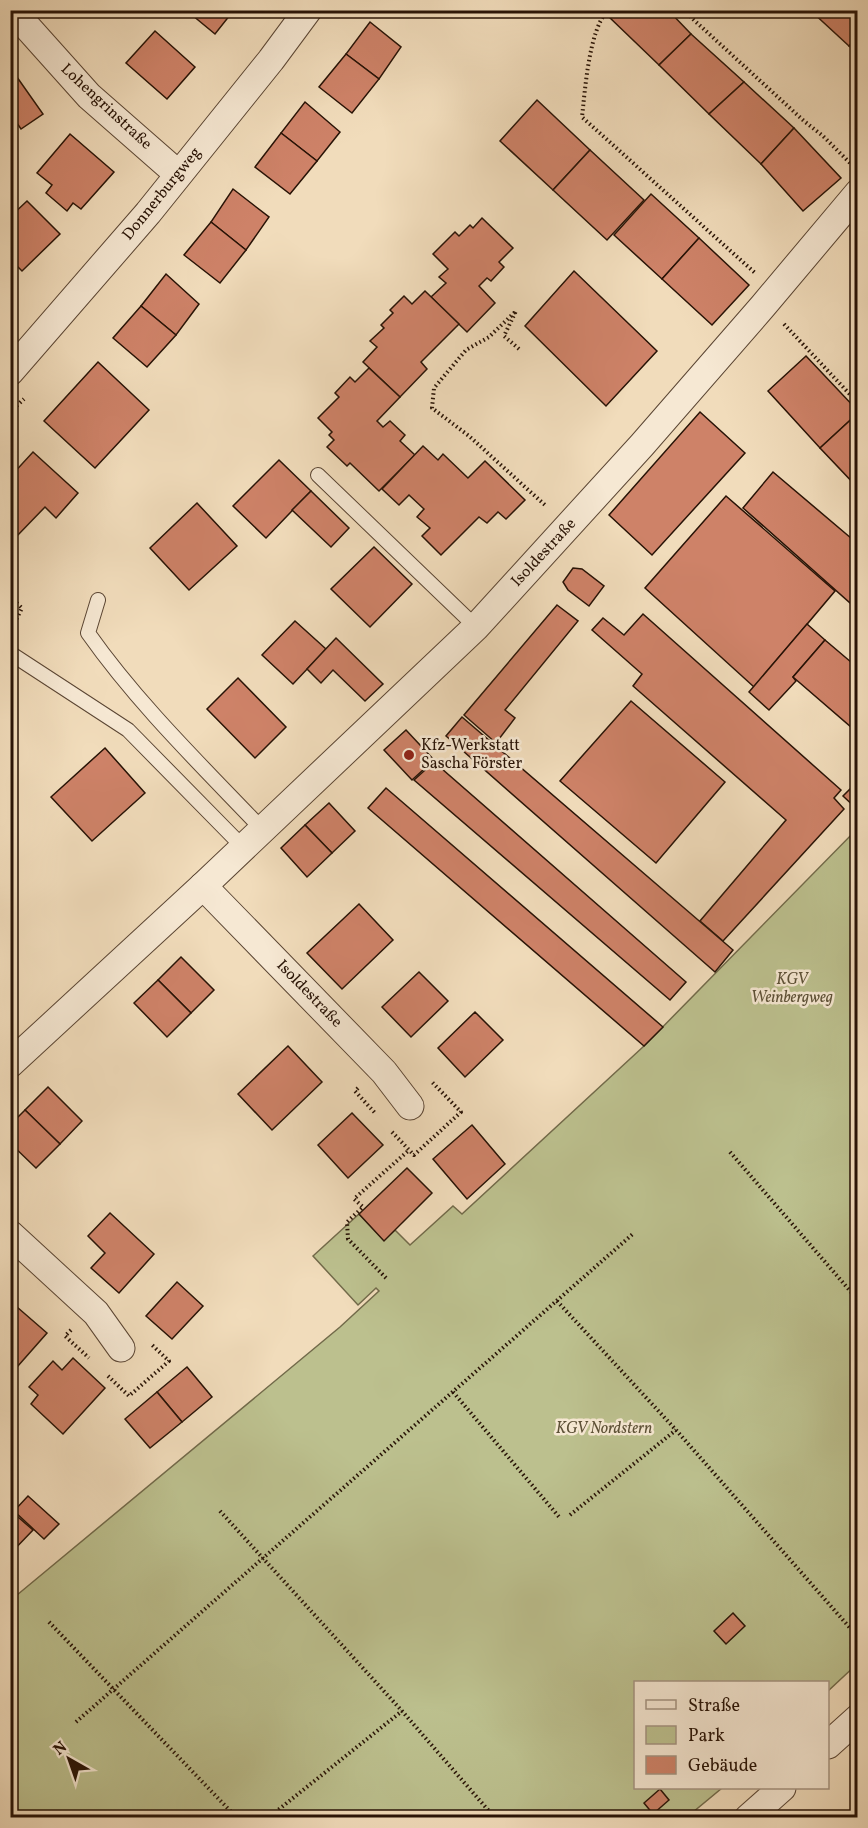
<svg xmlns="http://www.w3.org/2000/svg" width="868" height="1828" font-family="Vollkorn,serif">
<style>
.green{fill:#bcc08e;stroke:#726a4a;stroke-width:1.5}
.building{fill:#ce8268;stroke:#281306;stroke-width:1.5}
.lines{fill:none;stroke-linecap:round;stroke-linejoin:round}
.lane-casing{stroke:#5a4533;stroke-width:16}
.street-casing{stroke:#5a4533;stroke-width:29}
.path{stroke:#281306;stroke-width:4;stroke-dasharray:1.5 3;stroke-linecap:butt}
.lane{stroke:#f6e8d3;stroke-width:14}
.street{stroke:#f6e8d3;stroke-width:27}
.poi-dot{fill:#8f2418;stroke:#f6e8d3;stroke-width:2}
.labels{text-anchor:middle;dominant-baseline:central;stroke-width:5;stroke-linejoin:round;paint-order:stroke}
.street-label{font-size:16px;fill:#281306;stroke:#f6e8d3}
.poi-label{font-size:16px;fill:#281306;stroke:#f6e8d3;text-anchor:start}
.park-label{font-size:16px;font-style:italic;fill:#5c5036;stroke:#f6e8d3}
</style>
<rect width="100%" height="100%" fill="#f1dcbb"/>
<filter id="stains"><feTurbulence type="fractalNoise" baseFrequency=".00333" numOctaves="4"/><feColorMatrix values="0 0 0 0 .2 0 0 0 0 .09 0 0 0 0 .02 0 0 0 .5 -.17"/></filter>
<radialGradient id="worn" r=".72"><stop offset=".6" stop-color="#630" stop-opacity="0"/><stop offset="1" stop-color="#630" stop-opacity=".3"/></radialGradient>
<!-- green -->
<polygon class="green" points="857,829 857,1664 828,1691 828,1682 636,1682 636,1788 722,1788 687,1817 11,1818 11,1600 340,1327 379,1291 376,1288 358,1305 313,1256 359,1214 384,1240 395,1230 410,1245 453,1206 462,1214 644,1046"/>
<!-- building -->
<g class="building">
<polygon points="186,10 234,10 215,34"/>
<polygon points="614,10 668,10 691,34 659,65 608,16"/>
<polygon points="810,10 858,10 858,37 849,46"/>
<polygon points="370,22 401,47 379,79 346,54"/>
<polygon points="155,31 195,67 167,99 126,63"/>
<polygon points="691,34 744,82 709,114 659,65"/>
<polygon points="858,37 858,54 849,46"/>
<polygon points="346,54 379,79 352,113 319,87"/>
<polygon points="12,70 43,114 21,129 10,113 10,71"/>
<polygon points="744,82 794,128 761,164 709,114"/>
<polygon points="537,100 590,150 553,190 500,141"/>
<polygon points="305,102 340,132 317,161 281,133"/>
<polygon points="794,128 841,178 803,211 761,164"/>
<polygon points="281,133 317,161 290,194 255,167"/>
<polygon points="70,134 114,172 81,209 73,203 67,211 46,193 52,185 37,173"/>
<polygon points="590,150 644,200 607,240 553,190"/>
<polygon points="233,189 269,217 246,250 211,222"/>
<polygon points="651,194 699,238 662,279 614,235"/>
<polygon points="27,201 60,234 22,271 10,259 10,217"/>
<polygon points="482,218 513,248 499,262 504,267 491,281 487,278 479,286 495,303 467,332 431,297 446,283 439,277 448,269 433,254 455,232 459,236 470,225 473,228"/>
<polygon points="211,222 246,250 220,283 184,255"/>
<polygon points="699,238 749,285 712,325 662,279"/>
<polygon points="574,271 657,351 606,406 525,326"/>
<polygon points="166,274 199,304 176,335 141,306"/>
<polygon points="425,291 459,324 421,362 427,369 400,397 363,362 377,347 370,341 384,328 381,325 393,313 390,310 404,296 412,304"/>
<polygon points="141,306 176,335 147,367 113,338"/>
<polygon points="806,356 858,411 858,413 820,448 768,391"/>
<polygon points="98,362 149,410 95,468 44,421"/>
<polygon points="369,368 400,397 377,421 383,427 390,421 405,435 400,441 415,455 379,491 350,463 347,466 327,447 334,440 329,435 332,432 318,418 339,397 335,393 350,377 355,382"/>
<polygon points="700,412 745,453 652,555 609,515"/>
<polygon points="858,413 858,488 820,448"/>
<polygon points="423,446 438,460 443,454 468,478 485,461 525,500 506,519 498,512 487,523 479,517 441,555 422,536 430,528 417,517 424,509 409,495 399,505 382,489"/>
<polygon points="33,452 78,493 56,518 45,507 16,537 10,532 10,477"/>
<polygon points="279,460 311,491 266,538 233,506"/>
<polygon points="773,472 858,544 858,610 743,508"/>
<polygon points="311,491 349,528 331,547 292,510"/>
<polygon points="726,496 835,591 754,687 645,588"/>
<polygon points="197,503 237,546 189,590 150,548"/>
<polygon points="374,547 412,584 370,627 331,589"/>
<polygon points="573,568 582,569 604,586 589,606 568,590 563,582"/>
<polygon points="557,605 578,621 505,710 515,718 496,743 464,715"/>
<polygon points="643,614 841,790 834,798 844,809 723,941 700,921 786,820 633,686 642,674 592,630 603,618 624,635"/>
<polygon points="295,621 326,649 293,684 262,655"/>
<polygon points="807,624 825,640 793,677 796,681 769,710 749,692"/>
<polygon points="336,638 383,684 365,701 333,670 321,683 307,669"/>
<polygon points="825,640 858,668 858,733 793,677"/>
<polygon points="238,678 286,727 255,758 207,709"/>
<polygon points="631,701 725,782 656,863 560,781"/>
<polygon points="462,717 733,950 715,972 446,736"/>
<polygon points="406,730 434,760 412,780 384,750"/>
<polygon points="105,748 145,793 92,841 51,797"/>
<polygon points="434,762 686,982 670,1000 414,780"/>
<polygon points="858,781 858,810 843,796"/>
<polygon points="386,788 663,1027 644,1046 368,808"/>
<polygon points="329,803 355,831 332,853 305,825"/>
<polygon points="305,825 332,853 307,877 281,848"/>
<polygon points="359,904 393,940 342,989 307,953"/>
<polygon points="181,957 214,990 191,1013 158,980"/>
<polygon points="419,972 448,1001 411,1037 382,1007"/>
<polygon points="158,980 191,1013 167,1037 134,1003"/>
<polygon points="475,1012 503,1040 465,1077 438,1048"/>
<polygon points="288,1046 322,1082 272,1130 238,1094"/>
<polygon points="48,1087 82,1121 60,1144 25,1110"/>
<polygon points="25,1110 60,1144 36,1168 10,1143 10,1125"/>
<polygon points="352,1113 383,1145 348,1178 318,1145"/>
<polygon points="472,1125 505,1164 467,1199 433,1159"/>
<polygon points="407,1168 432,1193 384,1241 359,1214"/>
<polygon points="110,1213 154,1254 119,1293 91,1268 105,1253 88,1236"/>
<polygon points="177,1282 203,1306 172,1339 146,1316"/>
<polygon points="17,1307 47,1333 10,1375 10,1314"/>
<polygon points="73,1358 105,1388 63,1434 31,1404 38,1395 29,1387 53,1361 62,1370"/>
<polygon points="187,1367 212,1397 182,1422 157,1392"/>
<polygon points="157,1392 182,1422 150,1448 125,1419"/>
<polygon points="28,1496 59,1524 44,1539 14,1511"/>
<polygon points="10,1510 33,1530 10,1554"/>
<polygon points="733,1613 745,1626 726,1644 714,1631"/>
<polygon points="660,1789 669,1800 653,1814 644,1803"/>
</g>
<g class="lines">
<defs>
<g id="lane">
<polyline points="318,475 476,627"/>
<path d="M98 600 88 633C138 704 202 766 262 829"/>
<polyline points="10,653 128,730 243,847"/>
</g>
<g id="street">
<polyline points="12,10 89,96 178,174"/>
<polyline points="10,372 148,213 271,60 308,10"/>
<polyline points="203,886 384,1072 410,1106"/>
<polyline points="10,1064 203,886 476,627 642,445 763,306 858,193"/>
<polyline points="10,1234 96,1313 121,1348"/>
<polyline points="828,1745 858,1718"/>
<polyline points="748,1818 782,1788"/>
</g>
</defs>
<!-- lane casing -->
<use href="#lane" class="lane-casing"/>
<!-- street casing -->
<use href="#street" class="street-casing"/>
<!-- path -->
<g class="path">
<path d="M608 10C589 29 585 91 582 117L755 273"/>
<polyline points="683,10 804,121 823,136 853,166"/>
<polyline points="784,324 858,403"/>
<polyline points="519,349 504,336 516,311 489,337 466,350 434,388 432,408 469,436 546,506"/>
<polyline points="10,412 24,399"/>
<polyline points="10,597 22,608 11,630"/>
<polyline points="358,1088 355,1091 375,1113"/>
<polyline points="392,1132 414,1155 461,1112 432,1082"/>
<polyline points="730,1152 858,1300"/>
<polyline points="386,1278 348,1239 347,1222 363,1207 354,1199 409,1150"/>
<polyline points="557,1301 676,1430 858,1637"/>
<polyline points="71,1330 65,1336 89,1358"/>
<polyline points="108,1376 129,1396 169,1361 151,1344"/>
<polyline points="453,1392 560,1518"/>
<polyline points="220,1511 402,1711 495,1818"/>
<polyline points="570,1515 676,1430"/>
<polyline points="49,1622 237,1818"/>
<polyline points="76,1722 634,1233"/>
<polyline points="268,1818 402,1711"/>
</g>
<!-- lane -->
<use href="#lane" class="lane"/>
<!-- street -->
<use href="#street" class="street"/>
</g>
<!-- markers -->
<circle class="poi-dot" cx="409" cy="755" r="6"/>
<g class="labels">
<!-- street labels -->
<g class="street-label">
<text transform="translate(106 107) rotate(43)">Lohengrinstraße</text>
<text transform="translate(162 194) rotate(-51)">Donnerburgweg</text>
<text transform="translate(544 553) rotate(-47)">Isoldestraße</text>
<text transform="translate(309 994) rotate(46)">Isoldestraße</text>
</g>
<!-- poi labels -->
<g class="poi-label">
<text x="421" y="746">Kfz-Werkstatt<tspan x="421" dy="18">Sascha Förster</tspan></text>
</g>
<!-- park labels -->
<g class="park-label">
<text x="792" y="980">KGV<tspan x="792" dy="18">Weinbergweg</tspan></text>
<text x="604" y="1429">KGV Nordstern</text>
</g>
</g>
<!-- margin -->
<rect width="868" height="1828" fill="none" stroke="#f1dcbb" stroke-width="36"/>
<rect x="12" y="12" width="844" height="1804" fill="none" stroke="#281306" stroke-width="3"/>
<rect x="18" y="18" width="832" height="1792" fill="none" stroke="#281306" stroke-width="1.5"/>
<!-- legend -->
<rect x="634" y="1681" width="195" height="108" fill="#f6e8d3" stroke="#a49381" stroke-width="1.5"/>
<rect x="646" y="1700" width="30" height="9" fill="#f6e8d3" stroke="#a49381" stroke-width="1.5"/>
<text x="688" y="1711" font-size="18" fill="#281306">Straße</text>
<rect x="646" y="1726" width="30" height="18" fill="#bcc08e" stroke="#a49381" stroke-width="1.5"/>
<text x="688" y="1741" font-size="18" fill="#281306">Park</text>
<rect x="646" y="1756" width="30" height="18" fill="#ce8268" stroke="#a49381" stroke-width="1.5"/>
<text x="688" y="1771" font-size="18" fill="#281306">Gebäude</text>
<!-- north arrow -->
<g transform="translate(69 1759) rotate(320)" stroke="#f6e8d3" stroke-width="4.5" paint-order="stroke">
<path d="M0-4.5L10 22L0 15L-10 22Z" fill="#281306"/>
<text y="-9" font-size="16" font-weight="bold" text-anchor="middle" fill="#281306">N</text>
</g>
<rect width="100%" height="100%" filter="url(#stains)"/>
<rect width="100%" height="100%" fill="url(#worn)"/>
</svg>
